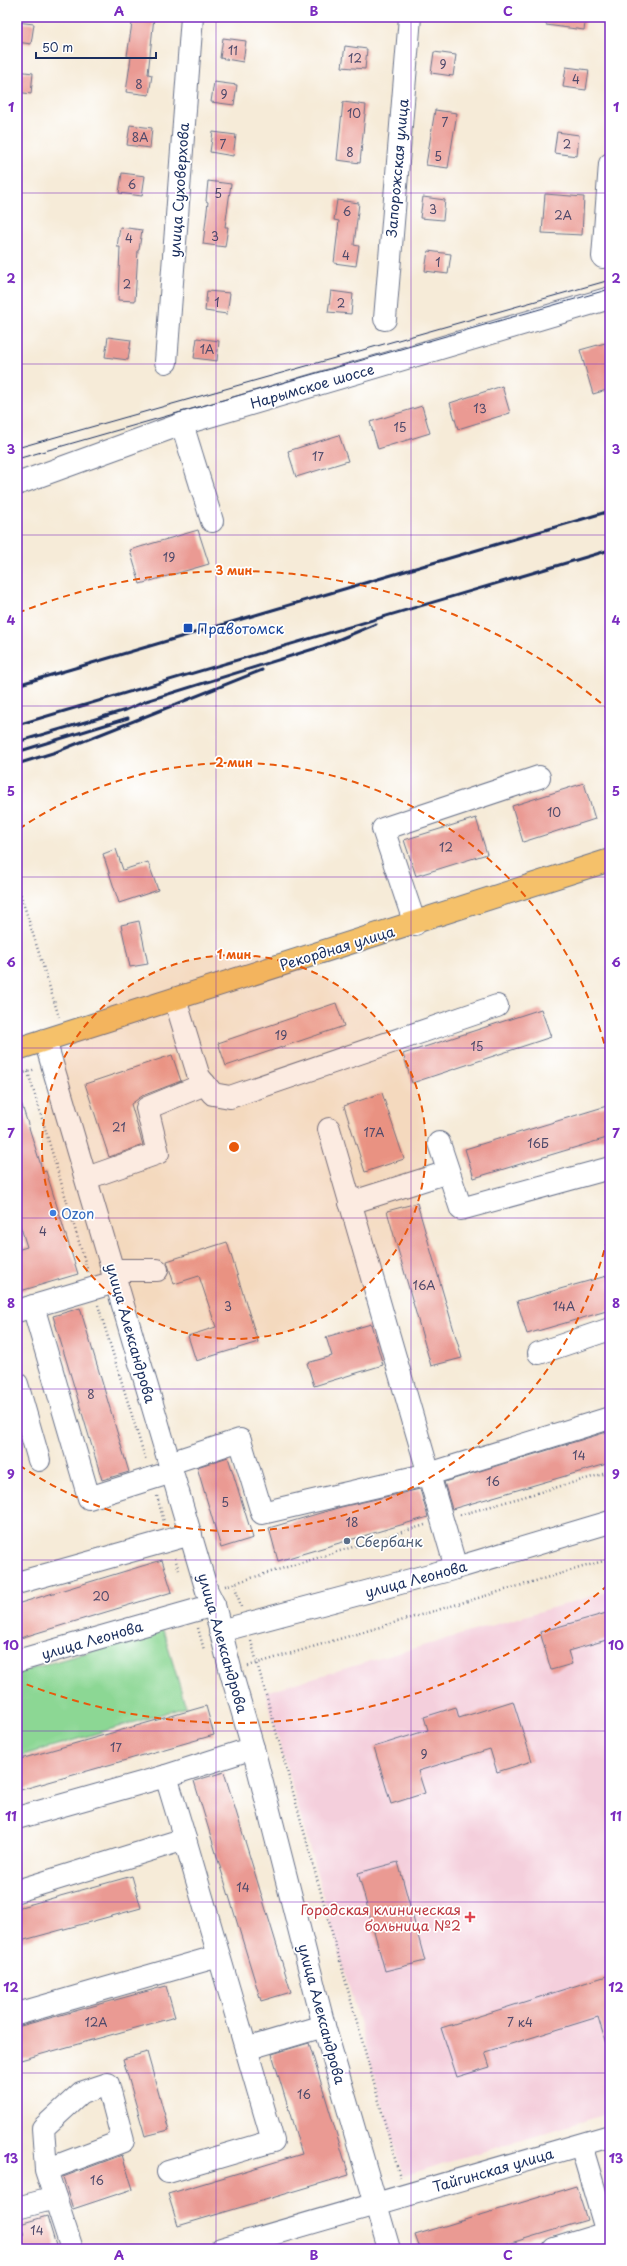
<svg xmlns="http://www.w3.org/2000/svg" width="627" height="2266" font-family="'Playpen Sans',sans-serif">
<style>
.built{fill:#f4cfdc}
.green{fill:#8cd794;stroke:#548379}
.building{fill:#ea9a93}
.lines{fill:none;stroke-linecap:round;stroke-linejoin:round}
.minor-casing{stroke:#687189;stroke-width:24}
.major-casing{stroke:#687189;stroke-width:24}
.path{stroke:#687189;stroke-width:2.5;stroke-dasharray:1 3;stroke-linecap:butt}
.minor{stroke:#fff;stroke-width:22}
.major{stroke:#f5c16b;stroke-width:22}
.tram{stroke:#1b2f5e;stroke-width:1}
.rail{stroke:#1b2f5e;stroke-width:3}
.grid{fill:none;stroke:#7b2cbf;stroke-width:1;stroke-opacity:0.55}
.ring{fill:none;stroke:#e8590c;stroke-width:2;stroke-dasharray:7 5}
.transit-dot{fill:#1a4fb4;stroke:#fff;stroke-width:1.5}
.shop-dot{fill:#3f7fe0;stroke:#fff;stroke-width:1.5}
.service-dot{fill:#5c6f8a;stroke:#fff;stroke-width:1.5}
.health-dot{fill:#e0444e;stroke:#fff;stroke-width:1.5}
.labels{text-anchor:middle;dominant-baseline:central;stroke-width:3.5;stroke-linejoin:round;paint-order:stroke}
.number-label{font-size:12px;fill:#4f4a6b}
.street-label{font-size:14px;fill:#1b2f5e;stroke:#fff}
.transit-label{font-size:14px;fill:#164399;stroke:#fff;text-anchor:start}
.shop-label{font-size:14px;fill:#366cbe;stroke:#fff;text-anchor:start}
.service-label{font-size:14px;fill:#4e5e75;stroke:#fff;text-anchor:start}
.health-label{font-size:14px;fill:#be3a42;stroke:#fff;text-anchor:end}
.centre{fill:#e8590c;stroke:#fff;stroke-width:2}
.ring-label{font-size:12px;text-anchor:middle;font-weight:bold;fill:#e8590c;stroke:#fff;stroke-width:3.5;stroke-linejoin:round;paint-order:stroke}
.neatline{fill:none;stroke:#7b2cbf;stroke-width:1.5}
.grid-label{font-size:13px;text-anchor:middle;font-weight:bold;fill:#7b2cbf}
</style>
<rect width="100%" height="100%" fill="#fff"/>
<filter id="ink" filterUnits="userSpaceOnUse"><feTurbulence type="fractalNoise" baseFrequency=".025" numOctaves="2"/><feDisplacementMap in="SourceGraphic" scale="8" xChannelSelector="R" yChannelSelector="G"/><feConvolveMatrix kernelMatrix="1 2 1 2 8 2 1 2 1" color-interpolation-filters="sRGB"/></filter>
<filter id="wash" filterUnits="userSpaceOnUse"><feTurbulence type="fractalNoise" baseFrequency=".012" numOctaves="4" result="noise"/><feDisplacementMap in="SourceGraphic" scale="16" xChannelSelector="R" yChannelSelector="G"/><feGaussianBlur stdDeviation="0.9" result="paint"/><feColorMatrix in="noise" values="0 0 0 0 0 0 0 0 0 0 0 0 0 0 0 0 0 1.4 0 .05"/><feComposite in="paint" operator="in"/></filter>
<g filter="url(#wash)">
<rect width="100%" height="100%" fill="#f6ebd8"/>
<!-- built -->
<polygon class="built" points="610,1591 610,2113 403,2176 265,1692"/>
<!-- green -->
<polygon class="green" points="163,1630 186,1707 17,1757 17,1673"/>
<g id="blocks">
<!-- building -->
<g class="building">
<polygon points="133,17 154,17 148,74 152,75 149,95 126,92 131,57 127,56"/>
<polygon points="546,17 586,17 584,30 546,25"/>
<polygon points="17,22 34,24 31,44 17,42"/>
<polygon points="223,38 246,41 243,62 220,58"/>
<polygon points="345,46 367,49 365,69 342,67"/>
<polygon points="434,52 456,55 453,76 431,73"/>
<polygon points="566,67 589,70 586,90 563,87"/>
<polygon points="17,71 33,73 31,94 17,92"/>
<polygon points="214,82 237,85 234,105 211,102"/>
<polygon points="343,102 366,105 360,163 337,160"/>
<polygon points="435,110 457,113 448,168 426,165"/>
<polygon points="130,125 152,128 150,148 127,145"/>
<polygon points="213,132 236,135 233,156 210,152"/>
<polygon points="557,132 579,135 577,156 554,153"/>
<polygon points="122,173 145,176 142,196 119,193"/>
<polygon points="208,181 231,184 225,227 228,227 225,247 203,244 208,202 206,201"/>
<polygon points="545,194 584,197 582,235 542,233"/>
<polygon points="423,197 445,200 443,220 420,218"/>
<polygon points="337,200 359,203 354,245 359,246 356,266 334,263 339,221 334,220"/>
<polygon points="120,227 142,230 139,250 138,250 135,301 118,300 120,247 117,247"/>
<polygon points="428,251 451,254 448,274 425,271"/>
<polygon points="207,291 230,293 227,314 205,311"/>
<polygon points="331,291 353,294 351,314 328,312"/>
<polygon points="108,337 131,340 128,360 105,357"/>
<polygon points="197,338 219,341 217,361 194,358"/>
<polygon points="605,343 610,358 610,389 593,394 580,350"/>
<polygon points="502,386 510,413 458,429 450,403"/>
<polygon points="422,406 430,433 378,449 370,422"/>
<polygon points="339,435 348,461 296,477 288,451"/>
<polygon points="198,530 209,564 140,584 130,550"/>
<polygon points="584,783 595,819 523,842 512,806"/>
<polygon points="476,818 487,854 416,876 404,840"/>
<polygon points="116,849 123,870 148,862 158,890 119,903 103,854"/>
<polygon points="139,921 148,964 130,967 121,925"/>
<polygon points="336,1003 344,1026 226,1066 218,1043"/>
<polygon points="541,1009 551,1037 412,1083 403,1054"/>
<polygon points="172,1055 181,1081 142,1096 131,1104 143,1145 109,1157 85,1084"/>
<polygon points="382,1093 404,1159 365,1172 344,1106"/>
<polygon points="17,1099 20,1099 43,1172 46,1171 78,1274 17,1292 17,1250 27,1247 17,1215"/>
<polygon points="610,1105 610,1137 474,1178 465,1149"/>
<polygon points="417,1203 462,1358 431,1366 387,1211"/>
<polygon points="227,1242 258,1342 196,1361 188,1336 216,1327 199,1276 174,1284 167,1261"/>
<polygon points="610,1275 610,1310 527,1334 517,1301"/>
<polygon points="80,1308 129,1472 102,1480 53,1316"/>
<polygon points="371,1324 383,1365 314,1386 307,1363 332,1356 326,1337"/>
<polygon points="610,1431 610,1463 452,1509 444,1482"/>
<polygon points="228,1457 253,1538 221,1548 197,1467"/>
<polygon points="420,1489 428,1517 278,1561 269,1528 341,1507"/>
<polygon points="162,1560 172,1592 17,1639 17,1604"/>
<polygon points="610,1612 610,1639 568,1651 572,1664 551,1670 540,1632"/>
<polygon points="513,1701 532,1761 497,1772 490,1749 418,1771 425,1793 391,1804 374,1747 428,1730 424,1717 456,1707 459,1718"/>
<polygon points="206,1706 214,1735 17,1791 17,1760"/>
<polygon points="224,1772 291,1992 261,2001 194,1781"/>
<polygon points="398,1862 425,1961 385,1971 358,1873"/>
<polygon points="132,1876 141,1908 17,1942 17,1908"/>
<polygon points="610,1975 610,2047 607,2047 598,2017 485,2052 490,2067 457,2077 441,2028"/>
<polygon points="166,1986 175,2017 17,2061 17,2027"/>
<polygon points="309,2043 349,2175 178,2226 168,2194 302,2154 272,2054"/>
<polygon points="147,2052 169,2130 145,2136 123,2059"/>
<polygon points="122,2155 133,2189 73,2209 63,2177"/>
<polygon points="576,2186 587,2220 491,2249 420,2249 415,2235"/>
<polygon points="47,2216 57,2249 17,2249 17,2237 24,2235 20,2224"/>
</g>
</g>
</g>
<g filter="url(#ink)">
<use href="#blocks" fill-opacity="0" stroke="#687189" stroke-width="1"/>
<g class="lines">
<defs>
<g id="minor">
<polyline points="603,257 610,164"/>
<polyline points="385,319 410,17"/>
<polyline points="166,362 192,17"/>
<polyline points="182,424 212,521"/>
<polyline points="17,484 182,424 610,298"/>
<polyline points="415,924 383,829 539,777"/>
<polyline points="175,999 199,1077 213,1094 230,1097 497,1006"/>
<polyline points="45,1040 207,1591 214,1605 231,1672 253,1748 324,2026 389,2249"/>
<polyline points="329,1129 456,1568"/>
<polyline points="439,1143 461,1209 610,1168"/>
<polyline points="87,1178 158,1153 147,1108 205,1084"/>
<polyline points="350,1203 448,1172"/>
<polyline points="112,1270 157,1270"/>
<polyline points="33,1306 89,1498 172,1472"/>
<polyline points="17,1311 115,1282"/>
<polyline points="539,1353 610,1329"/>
<polyline points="17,1384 39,1460"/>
<polyline points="170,1463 240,1440 262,1513 429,1474 610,1418"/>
<polyline points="17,1583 191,1534"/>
<polyline points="220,1631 456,1568 610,1522"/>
<polyline points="17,1661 214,1605"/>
<polyline points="17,1818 166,1776"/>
<polyline points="17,1891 185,1839 166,1776 253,1748"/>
<polyline points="17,2014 219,1956 185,1839"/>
<polyline points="246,2049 324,2026"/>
<polyline points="581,2145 607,2233"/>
<polyline points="46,2170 123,2141 108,2084 81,2093 43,2128 46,2170 72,2249"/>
<polyline points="168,2172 273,2141 219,1956"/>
<polyline points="17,2208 55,2198"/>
<polyline points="221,2249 610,2136"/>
<polyline points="554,2249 610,2232"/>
</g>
<polyline id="major" points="17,1049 610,860"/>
</defs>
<!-- minor casing -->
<use href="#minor" class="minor-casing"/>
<!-- major casing -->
<use href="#major" class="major-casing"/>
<!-- path -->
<g class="path">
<polyline points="17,883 59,1017"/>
<polyline points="28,1072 88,1272"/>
<polyline points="17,1075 36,1069"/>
<polyline points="98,1305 146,1461"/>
<polyline points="157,1496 164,1522"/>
<polyline points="460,1515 610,1472"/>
<polyline points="175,1558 179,1570"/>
<polyline points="234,1583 241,1607"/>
<polyline points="225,1586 425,1525"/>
<polyline points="198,1628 204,1650"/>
<polyline points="251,1641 400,2177"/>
<polyline points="248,1666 610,1559"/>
</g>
<!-- minor -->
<use href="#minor" class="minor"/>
<!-- major -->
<use href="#major" class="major"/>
<!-- tram -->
<g class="tram">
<polyline points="17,448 610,280"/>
<polyline points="17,459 610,289"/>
</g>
<!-- rail -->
<g class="rail">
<polyline points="17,685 610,511"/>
<polyline points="17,725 610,550"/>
<polyline points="17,742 126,710 146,701 323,646 376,624"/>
<polyline points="17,752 128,718"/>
<polyline points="17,764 56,752 262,670"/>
</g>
</g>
</g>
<!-- grid -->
<path class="grid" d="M216 17V2249M411 17V2249M17 193H610M17 364H610M17 535H610M17 706H610M17 877H610M17 1048H610M17 1218H610M17 1389H610M17 1560H610M17 1731H610M17 1902H610M17 2073H610"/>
<!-- distance rings -->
<circle cx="234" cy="1147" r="192" fill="#e8590c" fill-opacity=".12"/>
<g class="ring">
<circle cx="234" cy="1147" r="192"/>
<path d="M610 1227A384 384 0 0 1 19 1465M19 829A384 384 0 0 1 610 1067"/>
<path d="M608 1585A576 576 0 0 1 18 1681M18 613A576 576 0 0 1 608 709"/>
</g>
<!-- markers -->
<rect class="transit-dot" x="183" y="623" width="10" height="10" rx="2"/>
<circle class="shop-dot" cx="53" cy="1213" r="4"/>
<circle class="service-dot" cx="347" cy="1541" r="4"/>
<path class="health-dot" d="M468 1911h4v4h4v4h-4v4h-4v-4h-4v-4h4z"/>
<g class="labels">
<!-- number labels -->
<g class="number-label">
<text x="233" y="50">11</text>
<text x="355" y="58">12</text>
<text x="443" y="64">9</text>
<text x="576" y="79">4</text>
<text x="139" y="84">8</text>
<text x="224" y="94">9</text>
<text x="354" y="113">10</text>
<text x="445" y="122">7</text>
<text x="140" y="137">8А</text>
<text x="223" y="144">7</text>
<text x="567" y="144">2</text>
<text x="350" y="152">8</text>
<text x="438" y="156">5</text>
<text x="132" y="184">6</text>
<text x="218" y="193">5</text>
<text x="433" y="209">3</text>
<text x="347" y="211">6</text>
<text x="563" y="215">2А</text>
<text x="215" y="236">3</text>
<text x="129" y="238">4</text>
<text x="346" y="255">4</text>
<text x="438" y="262">1</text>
<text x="127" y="284">2</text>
<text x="217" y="302">1</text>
<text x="341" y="303">2</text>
<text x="207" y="349">1А</text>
<text x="480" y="408">13</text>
<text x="400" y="427">15</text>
<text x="318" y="456">17</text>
<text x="169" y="557">19</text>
<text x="554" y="812">10</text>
<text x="446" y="847">12</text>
<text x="281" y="1035">19</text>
<text x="477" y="1046">15</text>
<text x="119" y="1127">21</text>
<text x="374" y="1132">17А</text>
<text x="538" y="1143">16Б</text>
<text x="43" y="1231">4</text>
<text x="424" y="1285">16А</text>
<text x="228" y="1306">3</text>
<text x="564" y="1306">14А</text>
<text x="91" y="1394">8</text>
<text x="579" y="1455">14</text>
<text x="493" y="1481">16</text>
<text x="225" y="1502">5</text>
<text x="352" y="1522">18</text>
<text x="101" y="1596">20</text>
<text x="116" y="1747">17</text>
<text x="424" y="1754">9</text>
<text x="243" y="1887">14</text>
<text x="96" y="2022">12А</text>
<text x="520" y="2022">7 к4</text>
<text x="304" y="2094">16</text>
<text x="97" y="2180">16</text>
<text x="37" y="2230">14</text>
</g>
<!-- street labels -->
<g class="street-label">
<text transform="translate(397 168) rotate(-85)">Запорожская улица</text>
<text transform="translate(179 190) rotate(-86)">улица Суховерхова</text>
<text transform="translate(312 386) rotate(-16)">Нарымское шоссе</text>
<text transform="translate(337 948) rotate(-17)">Рекордная улица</text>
<text transform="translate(131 1333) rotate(74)">улица Александрова</text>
<text transform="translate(416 1579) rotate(-15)">улица Леонова</text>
<text transform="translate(92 1640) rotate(-16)">улица Леонова</text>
<text transform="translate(223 1643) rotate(74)">улица Александрова</text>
<text transform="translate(322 2014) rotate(75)">улица Александрова</text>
<text transform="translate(493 2170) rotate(-16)">Тайгинская улица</text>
</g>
<!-- transit labels -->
<g class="transit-label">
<text x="197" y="628">Правотомск</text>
</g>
<!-- shop labels -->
<g class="shop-label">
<text x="61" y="1213">Ozon</text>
</g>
<!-- service labels -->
<g class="service-label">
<text x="355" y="1541">Сбербанк</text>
</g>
<!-- health labels -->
<g class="health-label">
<text x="461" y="1909">Городская клиническая<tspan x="461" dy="16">больница №2</tspan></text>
</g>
</g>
<circle cx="234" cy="1147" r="6" class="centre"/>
<g class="ring-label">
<text x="234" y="575">3 мин</text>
<text x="234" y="767">2 мин</text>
<text x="234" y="959">1 мин</text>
</g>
<!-- margin -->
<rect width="627" height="2266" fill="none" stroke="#fff" stroke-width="44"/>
<!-- scale -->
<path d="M36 52v6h120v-6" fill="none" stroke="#1b2f5e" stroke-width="2"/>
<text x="42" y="52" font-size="12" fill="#1b2f5e" stroke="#ffffff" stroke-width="3" paint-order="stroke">50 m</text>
<rect x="22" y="22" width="583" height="2222" class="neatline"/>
<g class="grid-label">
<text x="119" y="16">A</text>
<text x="314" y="16">B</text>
<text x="508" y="16">C</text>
<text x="11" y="112">1</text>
<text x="616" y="112">1</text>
<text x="11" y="283">2</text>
<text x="616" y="283">2</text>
<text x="11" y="454">3</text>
<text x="616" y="454">3</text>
<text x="11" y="625">4</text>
<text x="616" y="625">4</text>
<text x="11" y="796">5</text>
<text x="616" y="796">5</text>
<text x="11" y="967">6</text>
<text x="616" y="967">6</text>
<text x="11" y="1138">7</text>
<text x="616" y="1138">7</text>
<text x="11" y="1308">8</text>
<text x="616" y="1308">8</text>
<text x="11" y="1479">9</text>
<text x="616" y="1479">9</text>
<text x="11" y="1650">10</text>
<text x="616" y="1650">10</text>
<text x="11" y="1821">11</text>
<text x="616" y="1821">11</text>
<text x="11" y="1992">12</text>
<text x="616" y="1992">12</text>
<text x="11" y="2163">13</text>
<text x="616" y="2163">13</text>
<text x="119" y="2260">A</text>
<text x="314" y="2260">B</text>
<text x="508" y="2260">C</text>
</g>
</svg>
